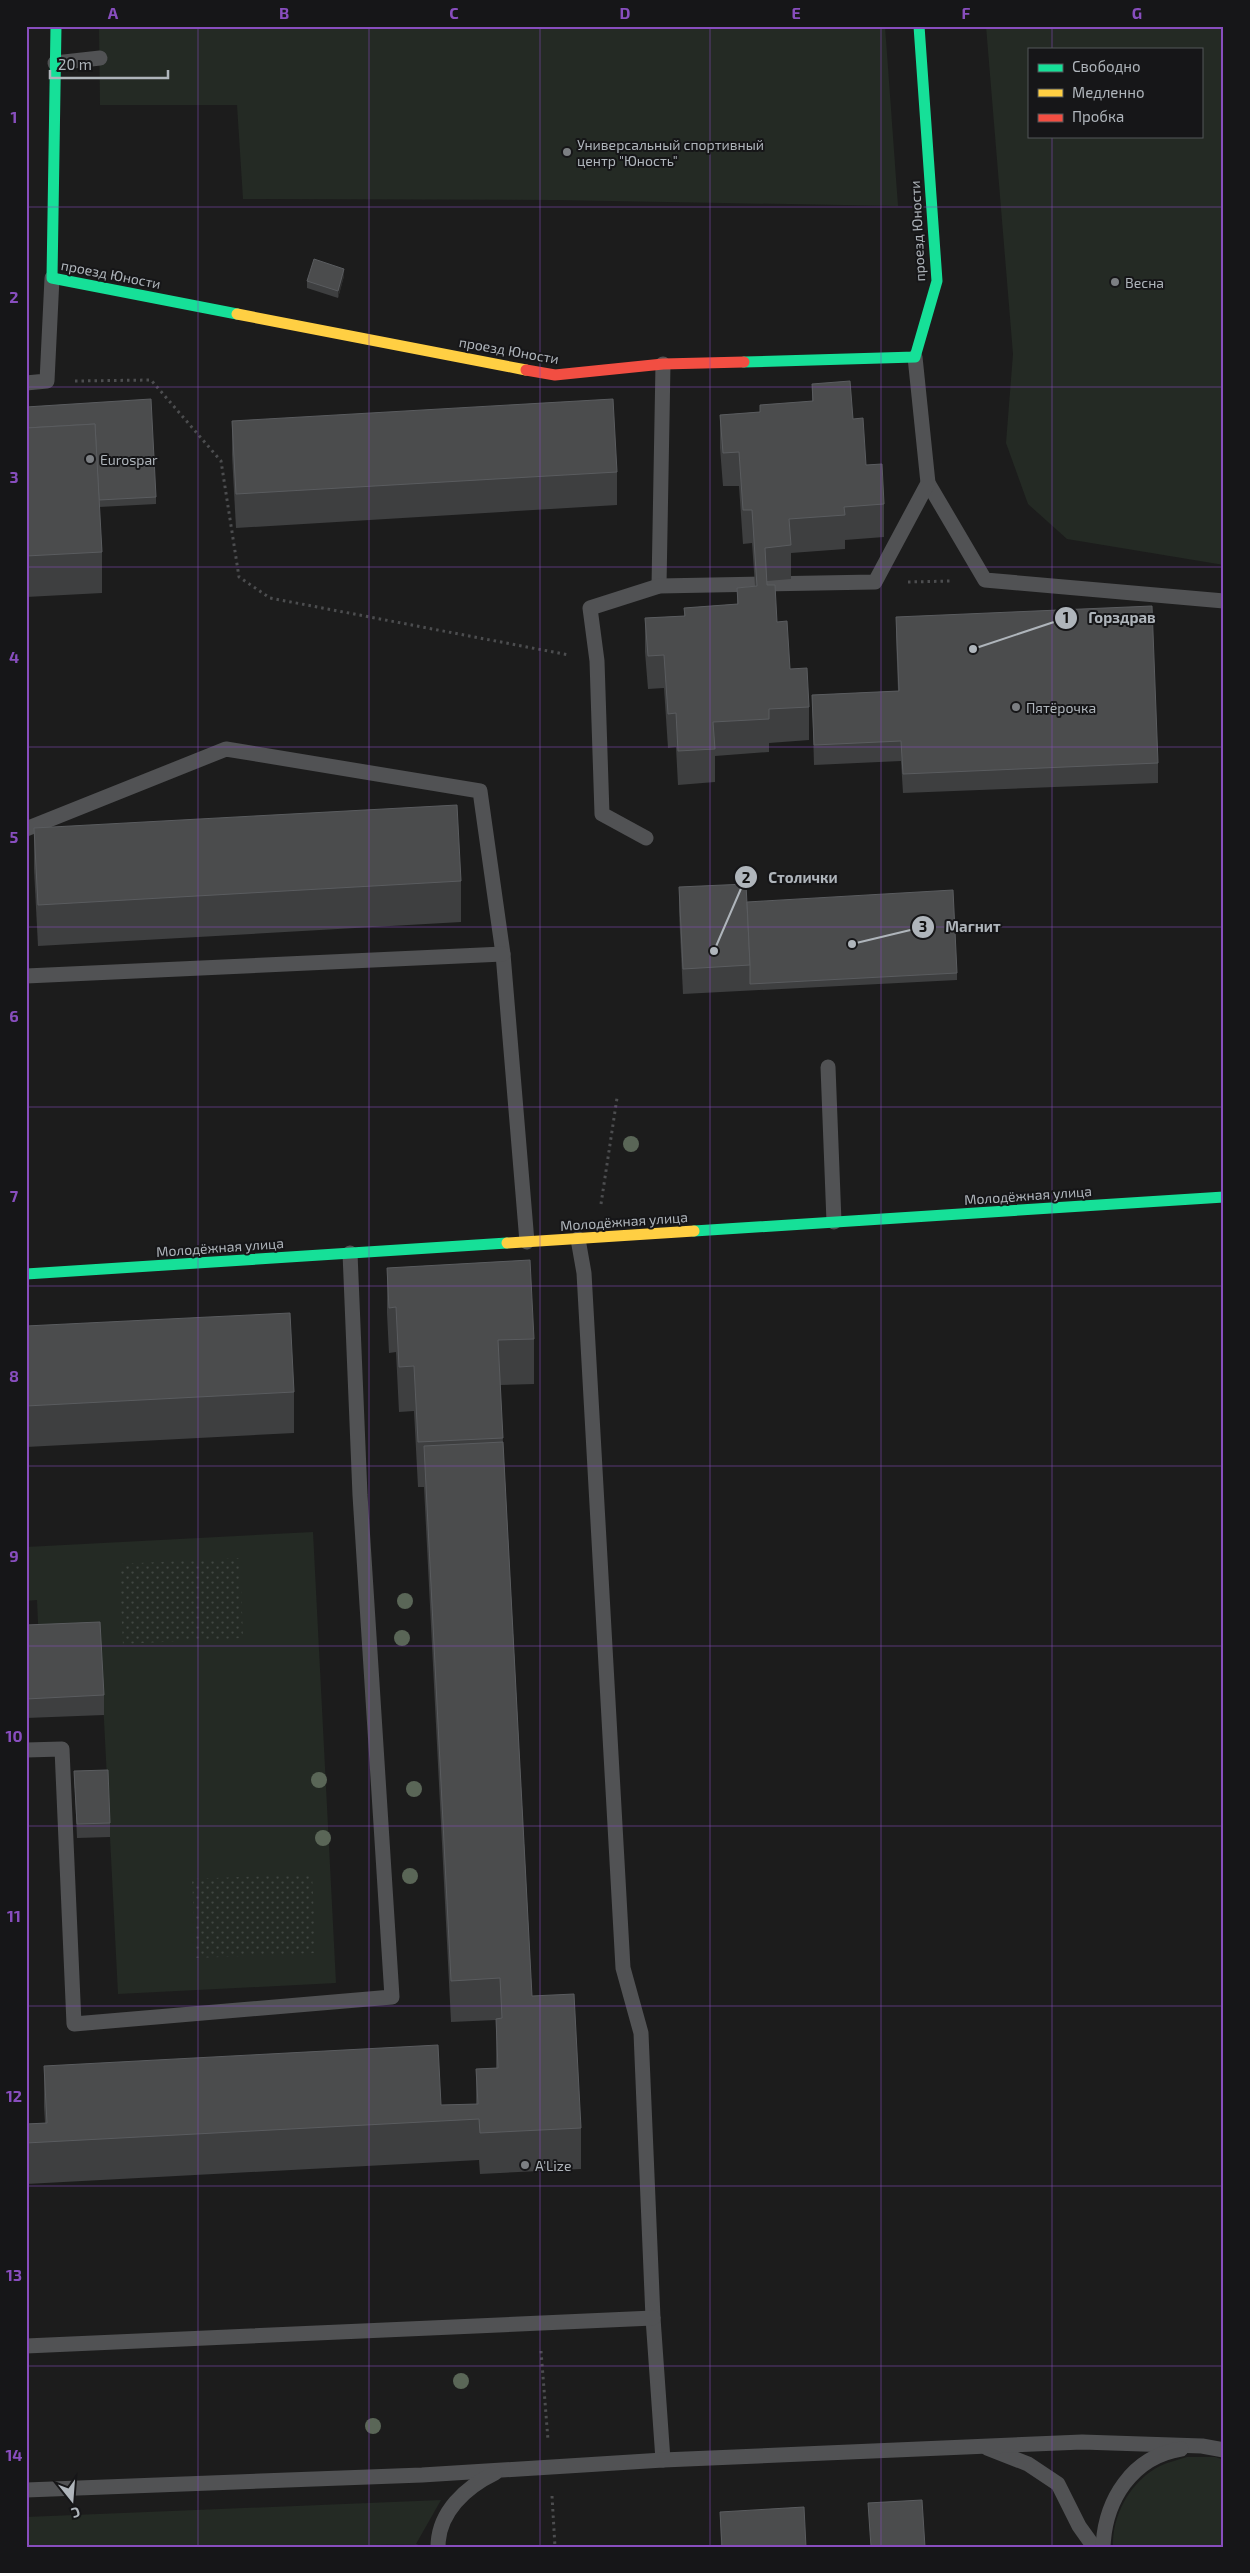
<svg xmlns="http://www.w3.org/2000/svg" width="1250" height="2573" font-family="'Exo 2',sans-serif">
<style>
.built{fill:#29292a}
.grass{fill:#242a24;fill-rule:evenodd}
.park{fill:url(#park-dots)}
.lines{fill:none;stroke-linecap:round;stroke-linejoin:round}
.path{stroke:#4c4d4f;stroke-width:3;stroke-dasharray:2.5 4;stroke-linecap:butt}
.lane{stroke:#515254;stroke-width:15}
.fast{stroke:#16e098;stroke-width:11}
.slow{stroke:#ffcf43;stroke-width:11}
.jam{stroke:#f24e42;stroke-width:11}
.tree{fill:#5a6657}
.wall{fill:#3e3f40}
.shaded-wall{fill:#2c2c2c}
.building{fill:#4b4c4d;stroke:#5a5c5f}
.grid{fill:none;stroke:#884ebe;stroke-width:1;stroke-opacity:0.55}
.poi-dot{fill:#7c7f83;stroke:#161618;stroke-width:2}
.labels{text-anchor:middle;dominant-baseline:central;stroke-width:4;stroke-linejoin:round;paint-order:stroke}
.poi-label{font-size:14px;fill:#afb5bb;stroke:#161618;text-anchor:start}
.street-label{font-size:14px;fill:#afb5bb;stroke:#161618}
.leader{fill:none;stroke:#afb5bb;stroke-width:2}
.callout-dot{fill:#afb5bb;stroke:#161618;stroke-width:2}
.mark-label{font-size:15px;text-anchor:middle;font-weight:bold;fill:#111}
.callout-label{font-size:15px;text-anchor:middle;font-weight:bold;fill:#afb5bb;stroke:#161618;stroke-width:4;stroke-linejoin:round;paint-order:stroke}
.neatline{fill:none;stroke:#884ebe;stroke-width:2}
.grid-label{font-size:16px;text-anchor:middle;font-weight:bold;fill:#884ebe}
</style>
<defs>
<pattern id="park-dots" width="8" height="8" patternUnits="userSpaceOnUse" patternTransform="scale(1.25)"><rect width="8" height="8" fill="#242a24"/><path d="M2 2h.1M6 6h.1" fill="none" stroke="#414742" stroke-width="1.8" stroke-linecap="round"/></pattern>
</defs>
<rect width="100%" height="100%" fill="#1c1c1c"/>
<!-- built -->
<polygon class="built" points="416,2544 425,2547 297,2547"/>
<!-- grass -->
<g class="grass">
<polygon points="99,26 885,26 898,206 555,200 243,199 237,105 100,105"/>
<path d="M986 26H1224V565L1067 539 1028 504 1006 443 1013 354ZM1029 49H1201V136H1029Z"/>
<polygon points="313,1532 336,1983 118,1994 100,1642 39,1645 37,1600 26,1601 26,1547"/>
<path d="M1187 2457H1215L1224 2460V2547H1113C1112 2514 1131 2481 1160 2466 1168 2462 1178 2460 1187 2457Z"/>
<polygon points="441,2500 416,2544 297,2547 26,2547 26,2517"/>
</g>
<!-- park -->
<g class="park">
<polygon points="240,1558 243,1638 123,1644 119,1564"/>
<polygon points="312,1874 316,1953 196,1958 192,1879"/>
</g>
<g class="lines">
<!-- path -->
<g class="path">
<polyline points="75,381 151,380 221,461 239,577 270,598 569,655"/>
<polyline points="908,582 952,581"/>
<polyline points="601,1204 617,1098"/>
<polyline points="541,2351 548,2440"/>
<polyline points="552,2496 555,2547"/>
</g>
<!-- lane -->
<g class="lane">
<polyline points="55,63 100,58"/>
<polyline points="26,383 47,381 52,278"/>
<polyline points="928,483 985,580 1224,601"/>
<polyline points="659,586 663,364"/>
<polyline points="26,829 226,749 480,791 503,954 527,1242"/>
<polyline points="646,838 602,814 597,661 590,608 659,586 875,582 928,483 915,357"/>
<polyline points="26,976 503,954"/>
<polyline points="828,1067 834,1222"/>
<polyline points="578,1239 584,1273 623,1968 641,2033 653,2318 663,2460"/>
<polyline points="26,1750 62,1749 74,2024 392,1997 360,1495 350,1253"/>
<polyline points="26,2346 653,2318"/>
<polyline points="987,2448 1028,2464 1058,2484 1079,2526 1094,2547"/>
<polyline points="26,2490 422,2475 663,2460 1082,2442 1202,2446 1224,2450"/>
<path d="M438 2547C438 2512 466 2487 495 2473"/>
<path d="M1103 2547C1105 2500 1132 2457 1181 2449"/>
</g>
<!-- fast -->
<g class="fast">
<polyline points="56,26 52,278 237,314"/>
<polyline points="744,362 915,357 937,281 919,26"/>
<polyline points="694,1231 1224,1197"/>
<polyline points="26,1274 507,1243"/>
</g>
<!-- slow -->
<g class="slow">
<polyline points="237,314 526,370"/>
<polyline points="507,1243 694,1231"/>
</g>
<!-- jam -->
<polyline class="jam" points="526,370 555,375 663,364 744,362"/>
</g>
<!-- trees -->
<g class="tree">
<circle cx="631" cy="1144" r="8"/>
<circle cx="405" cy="1601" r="8"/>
<circle cx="402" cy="1638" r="8"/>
<circle cx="319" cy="1780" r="8"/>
<circle cx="414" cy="1789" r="8"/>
<circle cx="323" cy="1838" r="8"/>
<circle cx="410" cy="1876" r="8"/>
<circle cx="461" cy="2381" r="8"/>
<circle cx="373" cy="2426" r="8"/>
</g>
<!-- wall -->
<g class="wall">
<polygon points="344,276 338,298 307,288 307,281"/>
<polygon points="812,384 853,419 866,465 884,504 884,537 845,540 845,549 791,553 791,579 767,581 767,585 790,669 809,707 809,740 769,743 769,752 715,756 715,782 678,785 676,747 668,748 664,688 648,689 645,652 645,618 684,616 684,608 737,604 737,588 755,586 752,543 743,544 739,486 723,486 720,448 720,415 760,412 812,401"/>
<polygon points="26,407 156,497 156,504 99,507 102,552 102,593 26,597"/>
<polygon points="232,421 617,472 617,505 236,528 232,455"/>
<polygon points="896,617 1158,763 1158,783 903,793 901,761 814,765 812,695 898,691 896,637"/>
<polygon points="34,828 461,881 461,922 38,946 34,869"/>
<polygon points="679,887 747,902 957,973 957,980 683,994 679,912"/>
<polygon points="387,1268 534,1339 534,1384 500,1385 532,1996 581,2128 581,2169 480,2174 479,2160 26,2184 26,2124 45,2123 44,2107 44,2066 441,2105 476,2104 476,2069 496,2068 496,2020 451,2022 424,1487 418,1487 414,1411 399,1412 396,1352 389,1353 387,1313"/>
<polygon points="26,1326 294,1392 294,1433 26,1447"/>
<polygon points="26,1625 104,1695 104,1715 26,1718"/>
<polygon points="74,1771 110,1823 110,1837 77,1838"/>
<polygon points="720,2512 806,2547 721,2547"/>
</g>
<!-- shaded-wall -->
<polygon class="shaded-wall" points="344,269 344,276 338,298 338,291"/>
<!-- building -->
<g class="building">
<polygon points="314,259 344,269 338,291 307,281"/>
<polygon points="850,381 853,419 863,418 866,465 882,464 884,504 844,507 845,515 789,519 791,545 765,548 767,585 775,585 777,622 787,621 790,669 807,668 809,707 769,709 769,719 713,722 715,749 678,751 676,713 668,714 664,655 648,656 645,618 685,616 684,608 738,604 737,588 757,586 752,510 743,510 739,452 723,453 720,415 760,412 760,405 813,401 812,384"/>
<polygon points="151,399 156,497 99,500 95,424 26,428 26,407"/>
<polygon points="613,399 617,472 236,494 232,421"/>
<polygon points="95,424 102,552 26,556 26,428"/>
<polygon points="1152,606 1158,763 903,774 901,741 814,745 812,695 899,691 896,617"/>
<polygon points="457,805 461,881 38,905 34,828"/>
<polygon points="746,884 750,965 683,969 679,887"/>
<polygon points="953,890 957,973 750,984 750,965 747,902"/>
<polygon points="530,1260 534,1339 498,1340 503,1438 418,1442 414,1366 399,1367 396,1307 389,1308 387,1268"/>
<polygon points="290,1313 294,1392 26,1406 26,1326"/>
<polygon points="503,1442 532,1996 574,1994 581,2128 480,2133 479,2119 26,2143 26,2124 47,2123 44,2066 438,2045 441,2105 478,2104 476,2069 498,2068 496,2019 502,2018 500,1978 451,1981 424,1446"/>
<polygon points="100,1622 104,1695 26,1699 26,1625"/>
<polygon points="108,1770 110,1823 77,1824 74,1771"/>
<polygon points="922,2500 925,2547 871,2547 868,2503"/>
<polygon points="804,2507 806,2547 722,2547 720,2512"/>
</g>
<!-- grid -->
<path class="grid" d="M198 26V2547M369 26V2547M540 26V2547M710 26V2547M881 26V2547M1052 26V49M1052 136V2547M26 207H1224M26 387H1224M26 567H1224M26 747H1224M26 927H1224M26 1107H1224M26 1286H1224M26 1466H1224M26 1646H1224M26 1826H1224M26 2006H1224M26 2186H1224M26 2366H1224"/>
<!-- markers -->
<g class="poi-dot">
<circle cx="567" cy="152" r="5"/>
<circle cx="1115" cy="282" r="5"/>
<circle cx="90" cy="459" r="5"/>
<circle cx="1016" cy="707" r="5"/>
<circle cx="525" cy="2165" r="5"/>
</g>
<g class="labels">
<!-- poi labels -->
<g class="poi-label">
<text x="577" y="144">Универсальный спортивный<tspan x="577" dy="16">центр "Юность"</tspan></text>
<text x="1125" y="282">Весна</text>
<text x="100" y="459">Eurospar</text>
<text x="1026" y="707">Пятёрочка</text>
<text x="535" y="2165">A'Lize</text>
</g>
<!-- street labels -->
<g class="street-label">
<text transform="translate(917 231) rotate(-93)">проезд Юности</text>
<text transform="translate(111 274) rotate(11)">проезд Юности</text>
<text transform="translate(509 350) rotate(10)">проезд Юности</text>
<text transform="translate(1028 1195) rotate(-4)">Молодёжная улица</text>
<text transform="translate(624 1221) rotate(-4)">Молодёжная улица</text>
<text transform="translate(220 1247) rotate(-4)">Молодёжная улица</text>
</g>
</g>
<!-- callouts -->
<path class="leader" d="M973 649L1066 618M714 951L746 877M852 944L923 927"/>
<g class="callout-dot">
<circle cx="973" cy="649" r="5"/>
<circle cx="714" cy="951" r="5"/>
<circle cx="852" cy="944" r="5"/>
<circle cx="1066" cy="618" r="12"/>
<circle cx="746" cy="877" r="12"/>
<circle cx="923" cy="927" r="12"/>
</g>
<g class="mark-label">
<text x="1066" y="623">1</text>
<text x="746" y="883">2</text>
<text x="923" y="932">3</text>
</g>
<g class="callout-label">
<text x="1122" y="623">Горздрав</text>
<text x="803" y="883">Столички</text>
<text x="973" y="932">Магнит</text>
</g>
<!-- border -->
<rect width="1250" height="2573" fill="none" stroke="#161618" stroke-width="55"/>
<!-- legend -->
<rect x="1028" y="48" width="175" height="90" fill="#161618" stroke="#535659"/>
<rect x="1038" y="64" width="25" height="8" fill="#16e098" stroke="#535659"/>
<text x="1072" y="72" font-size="15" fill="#afb5bb">Свободно</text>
<rect x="1038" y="89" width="25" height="8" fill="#ffcf43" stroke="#535659"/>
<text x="1072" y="98" font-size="15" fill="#afb5bb">Медленно</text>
<rect x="1038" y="114" width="25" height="8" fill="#f24e42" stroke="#535659"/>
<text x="1072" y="122" font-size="15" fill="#afb5bb">Пробка</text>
<!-- north arrow -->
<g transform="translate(72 2500) rotate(163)" stroke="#161618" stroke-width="4" paint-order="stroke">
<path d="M0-4L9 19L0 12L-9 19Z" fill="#afb5bb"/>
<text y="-8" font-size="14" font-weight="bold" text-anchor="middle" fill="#afb5bb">С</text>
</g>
<!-- scale -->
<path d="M50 70v8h118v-8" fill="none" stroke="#afb5bb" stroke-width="2.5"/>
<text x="58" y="70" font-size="15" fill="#afb5bb" stroke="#161618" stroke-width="4" paint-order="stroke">20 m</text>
<rect x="28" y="28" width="1194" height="2518" class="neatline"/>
<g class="grid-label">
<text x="113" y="19">A</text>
<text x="284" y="19">B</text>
<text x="454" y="19">C</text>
<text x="625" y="19">D</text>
<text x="796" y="19">E</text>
<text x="966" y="19">F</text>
<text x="1137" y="19">G</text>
<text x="14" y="123">1</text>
<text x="14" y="303">2</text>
<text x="14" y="483">3</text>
<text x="14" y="663">4</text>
<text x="14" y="843">5</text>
<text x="14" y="1022">6</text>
<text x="14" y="1202">7</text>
<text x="14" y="1382">8</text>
<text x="14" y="1562">9</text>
<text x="14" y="1742">10</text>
<text x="14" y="1922">11</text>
<text x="14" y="2102">12</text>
<text x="14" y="2281">13</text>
<text x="14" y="2461">14</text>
</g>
</svg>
